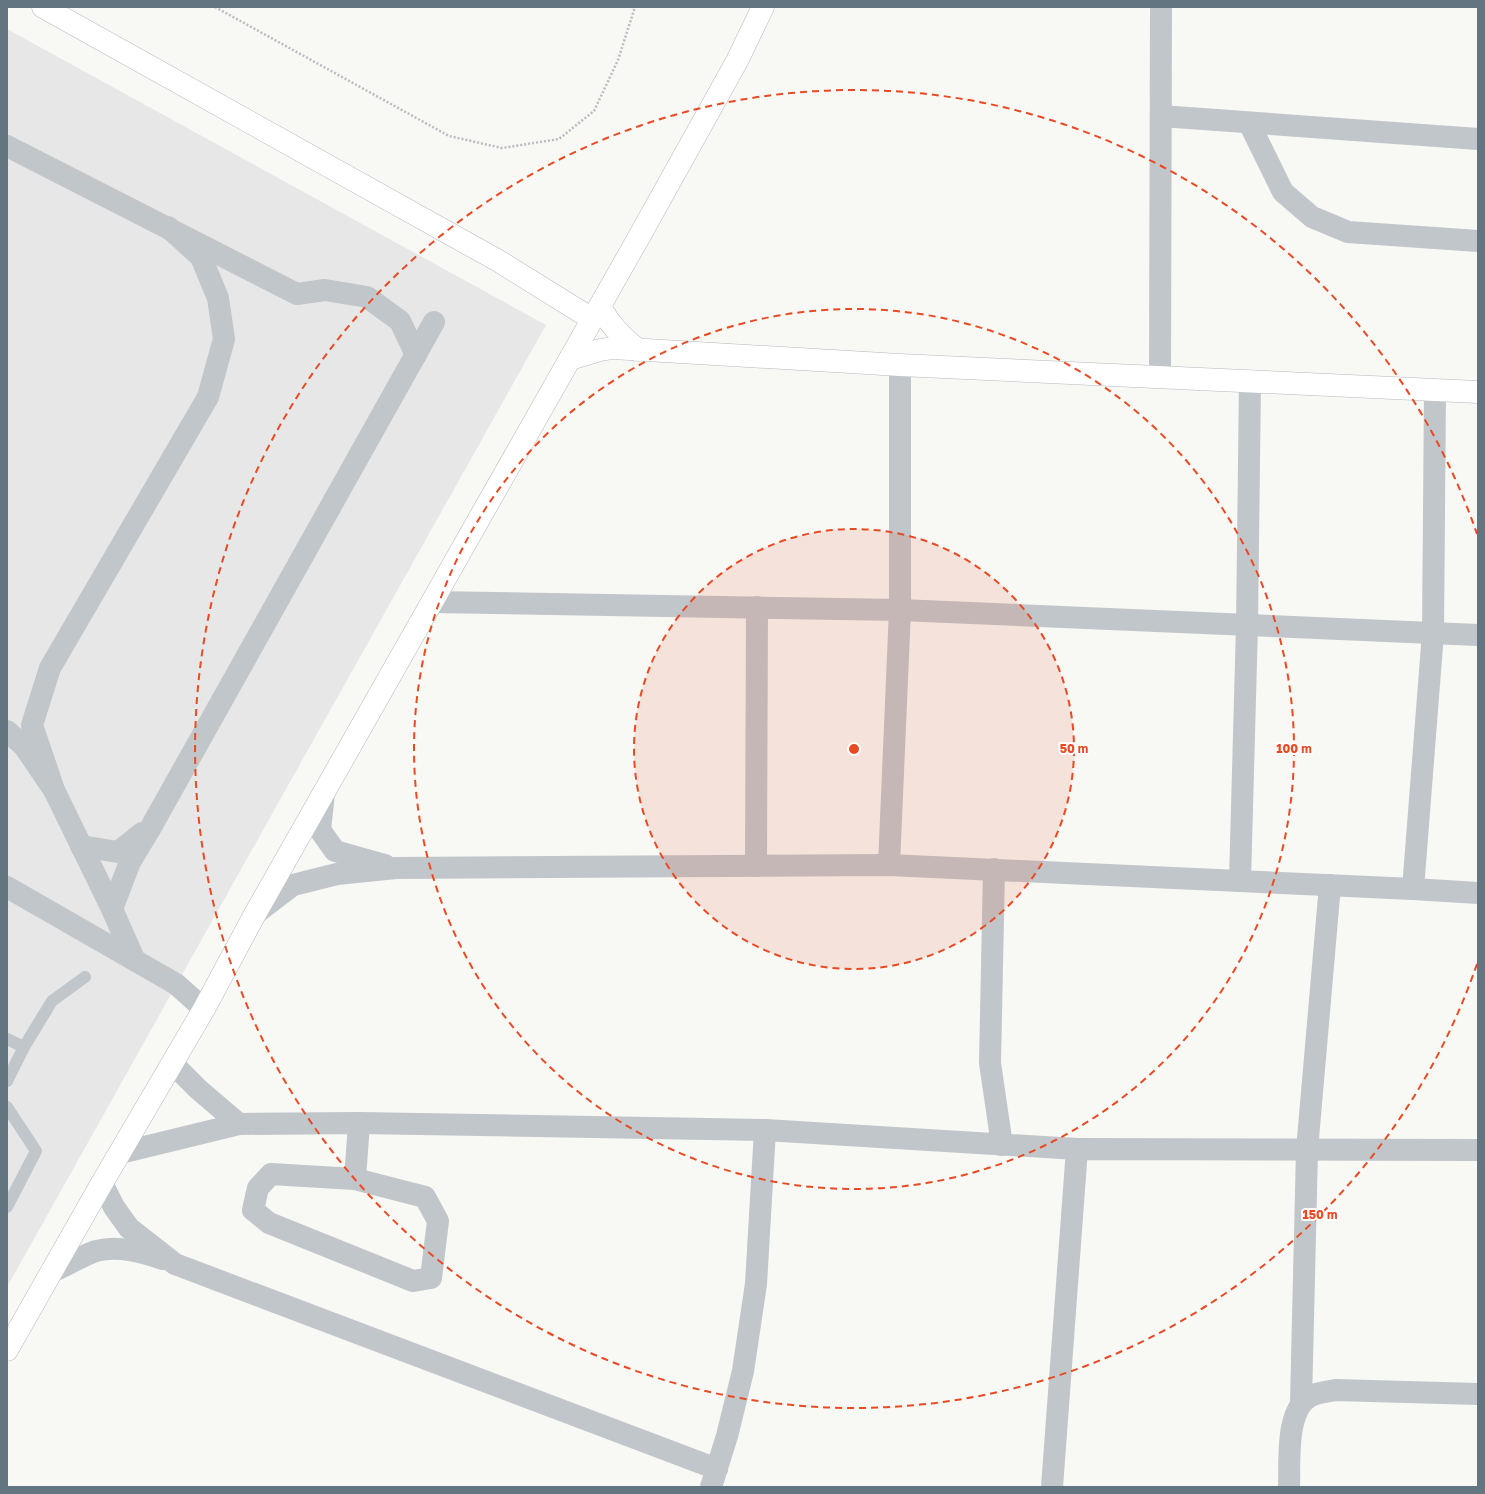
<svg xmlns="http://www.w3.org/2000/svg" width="1485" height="1494" font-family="'Golos Text',sans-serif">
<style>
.built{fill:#e6e7e6}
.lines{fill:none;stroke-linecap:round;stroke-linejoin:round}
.secondary-casing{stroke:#b3babe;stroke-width:23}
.path{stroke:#b9bdc0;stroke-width:2.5;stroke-dasharray:2 2;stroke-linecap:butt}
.lane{stroke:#c1c6ca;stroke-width:12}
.street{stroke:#c1c6ca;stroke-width:22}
.secondary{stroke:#fff;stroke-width:22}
.ring{fill:none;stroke:#ea4a23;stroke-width:2;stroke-dasharray:7 5}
.centre{fill:#ea4a23;stroke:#fff;stroke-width:2}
.ring-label{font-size:12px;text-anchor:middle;font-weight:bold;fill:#ea4a23;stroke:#fff;stroke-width:4;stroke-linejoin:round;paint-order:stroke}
</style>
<rect width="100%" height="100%" fill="#f8f8f5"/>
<!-- built -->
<polygon class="built" points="7,29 546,325 7,1287"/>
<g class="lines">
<defs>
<g id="secondary">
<polyline points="43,7 497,260 592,319"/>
<path d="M600 307C611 326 621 336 638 350"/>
<polyline points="570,359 600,350 613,348 900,365 1478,392"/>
<polyline points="7,1350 102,1183 204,1009 255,914 639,237 737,61 763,7"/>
</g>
</defs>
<!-- secondary casing -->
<use href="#secondary" class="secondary-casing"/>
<!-- path -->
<polyline class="path" points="215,7 449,136 502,148 559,139 594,111 618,60 635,7"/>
<!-- lane -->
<g class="lane">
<polyline points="7,1039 24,1047"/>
<polyline points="7,1081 24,1047 52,1001 85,977"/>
<polyline points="7,1107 36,1151 7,1207"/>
</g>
<!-- street -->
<g class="street">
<polyline points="1161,116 1478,139"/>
<polyline points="1249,123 1283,192 1312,217 1348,232 1478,241"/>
<polyline points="7,146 297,294 325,290 367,297 400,321 416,355"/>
<polyline points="1160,377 1161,7"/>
<polyline points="432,602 900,610 1478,635"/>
<polyline points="7,731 24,746 54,790 32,725 50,668 208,397 224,339 218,298 201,257 168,227"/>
<polyline points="54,790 112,909 130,862 151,827 434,322"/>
<polyline points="324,793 320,830 335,851 385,865"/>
<polyline points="81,846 118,852 142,833"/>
<polyline points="889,865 900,610 900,365"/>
<polyline points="756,866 757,607"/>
<polyline points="994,869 990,1063 1002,1145"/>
<polyline points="1240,881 1247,625 1250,381"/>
<polyline points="7,887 176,984 204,1009"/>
<polyline points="1413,889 1433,633 1435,390"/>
<polyline points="112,909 134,959"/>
<polyline points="255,914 293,885 337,874 396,868 889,865 1413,889 1478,893"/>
<polyline points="173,1064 198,1089 239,1124"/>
<polyline points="120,1153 239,1124 359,1123 765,1130 1077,1149"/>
<polyline points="355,1179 425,1197 438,1221 431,1278 413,1281 269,1223 253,1210 258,1188 271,1174 355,1179 359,1123"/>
<polyline points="102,1183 114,1207 129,1228 175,1264 717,1469"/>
<path d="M51 1272C66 1266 81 1256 96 1251 118 1245 142 1252 163 1259"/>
<polyline points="1301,1403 1307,1150 1330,885"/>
<polyline points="711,1487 727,1436 743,1371 756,1284 765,1130"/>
<polyline points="1052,1487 1077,1149 1478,1150"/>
<path d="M1289 1487C1290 1461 1285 1409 1311 1396 1318 1392 1328 1392 1335 1390L1478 1394"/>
</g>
<!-- secondary -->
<use href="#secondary" class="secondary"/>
</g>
<!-- distance rings -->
<circle cx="854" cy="749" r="220" fill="#ea4a23" fill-opacity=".12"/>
<g class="ring">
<circle cx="854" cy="749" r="220"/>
<circle cx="854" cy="749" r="440"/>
<path d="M1477 964A659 659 0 1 1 1477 534"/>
</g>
<circle cx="854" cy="749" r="6" class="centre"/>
<g class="ring-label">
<text x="1074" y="753">50 m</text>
<text x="1294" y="753">100 m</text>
<text x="1320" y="1219">150 m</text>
</g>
<!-- border -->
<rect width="1485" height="1494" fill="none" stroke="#627581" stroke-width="16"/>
</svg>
